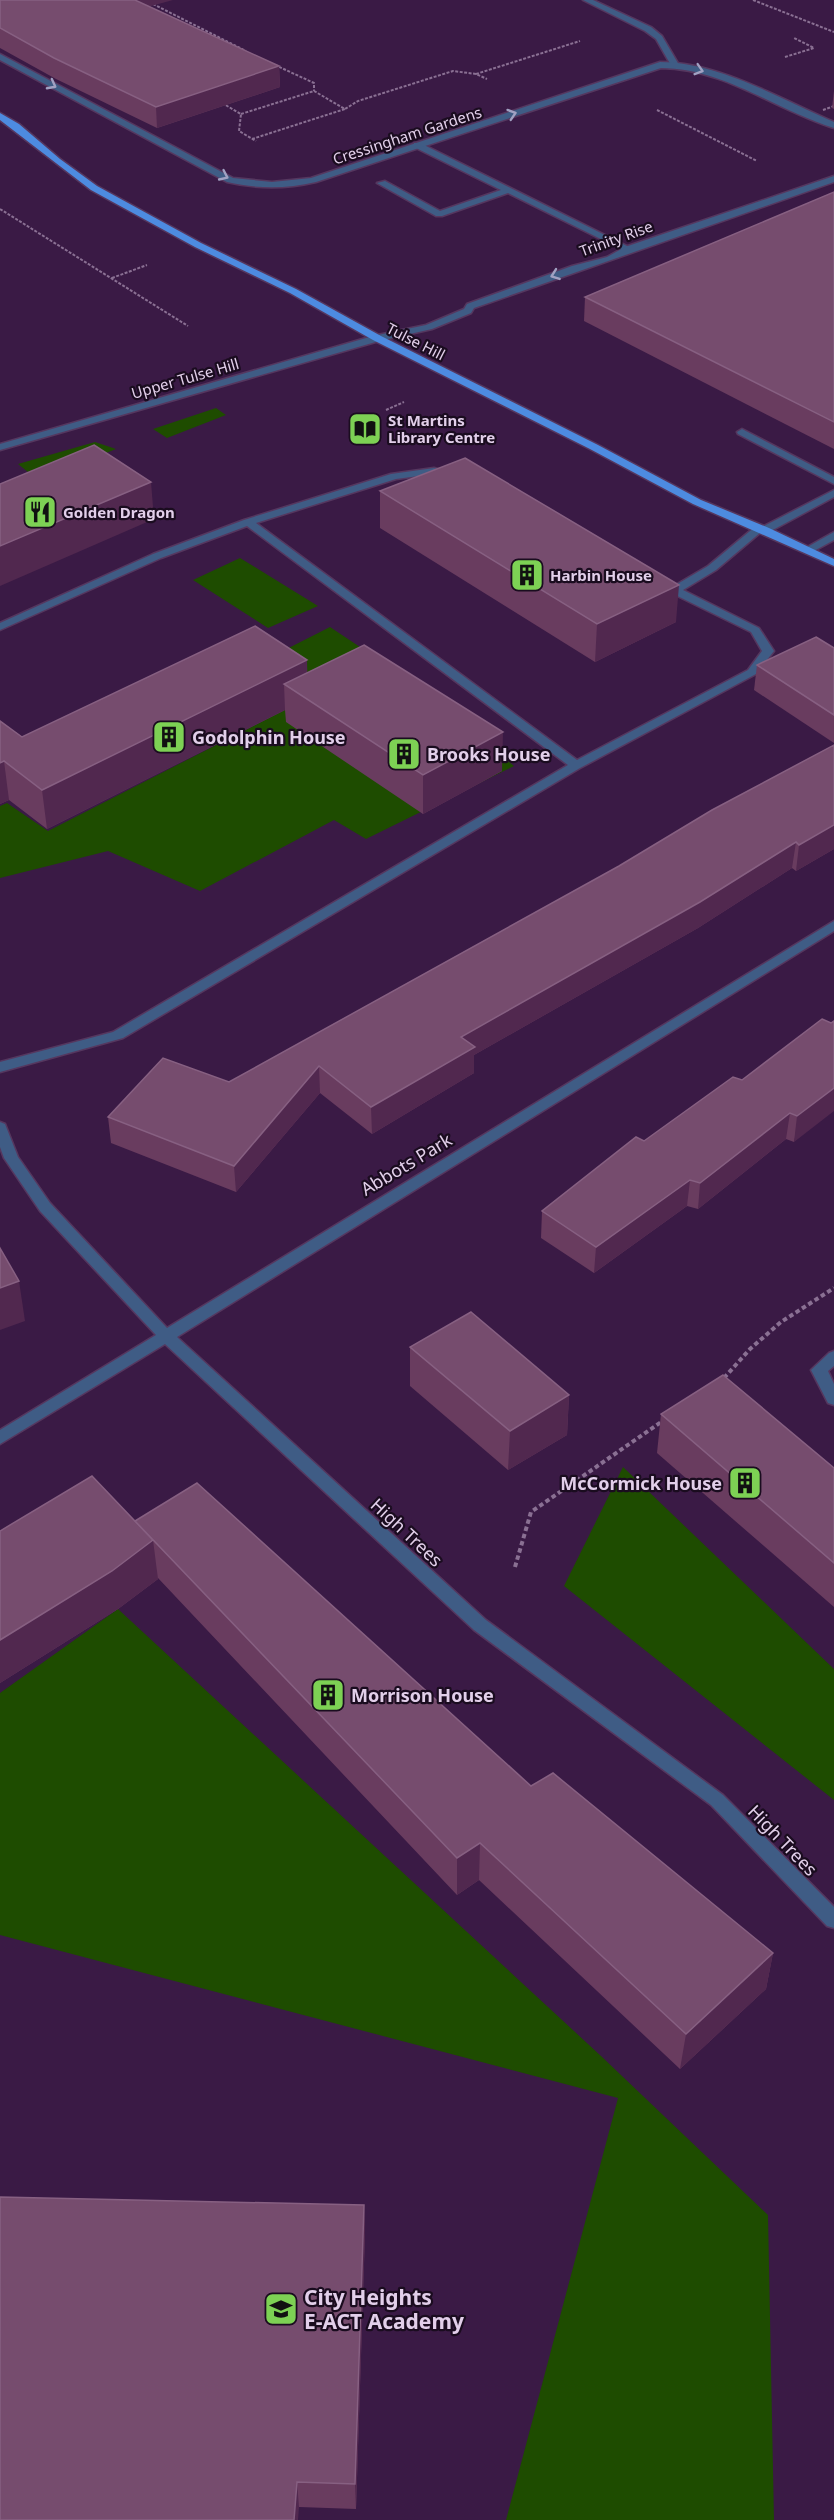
<svg xmlns="http://www.w3.org/2000/svg" width="834" height="2520" font-family="'Noto Sans',sans-serif">
<style>
.green{fill:#1e4c00}
.lines{fill:none;stroke-linecap:round;stroke-linejoin:round}
.lane-casing{stroke:#55375f;stroke-width:3}
.street-casing{stroke:#55375f;stroke-width:3}
.primary-casing{stroke:#55375f;stroke-width:3}
.path-far1{stroke:#8a7093;stroke-width:2;stroke-dasharray:3 1.5;stroke-linecap:butt}
.path{stroke:#8a7093;stroke-width:4;stroke-dasharray:4.5 3;stroke-linecap:butt}
.lane{fill:#3f5c85;fill-rule:evenodd}
.street{fill:#3f5c85;fill-rule:evenodd}
.primary{fill:#4d8be0;fill-rule:evenodd}
.path-bridge{stroke:#8a7093;stroke-width:2;stroke-dasharray:3 1.5;stroke-linecap:butt}
.wall{fill:#693c5f}
.shaded-wall{fill:#51284f}
.building{fill:#764c6e;stroke:#876082;stroke-width:1.5}
.oneway{stroke:#a1a1c2}
.labels{text-anchor:middle;dominant-baseline:central;stroke-width:4.5;stroke-linejoin:round;paint-order:stroke}
.far-street-label{font-size:15px;fill:#e2cfea;stroke:#1a0c1f}
.far-poi-label{font-size:15px;font-weight:bold;fill:#e2cfea;stroke:#1a0c1f;text-anchor:start}
.poi-label{font-size:18px;font-weight:bold;fill:#e2cfea;stroke:#1a0c1f;text-anchor:start}
.street-label{font-size:18px;fill:#e2cfea;stroke:#1a0c1f}
.near-poi-label{font-size:21px;font-weight:bold;fill:#e2cfea;stroke:#1a0c1f;text-anchor:start}
</style>
<rect width="100%" height="100%" fill="#3a1a45"/>
<!-- green -->
<g class="green">
<polygon points="216,408 226,415 167,438 153,429"/>
<polygon points="95,442 116,449 38,480 18,464"/>
<polygon points="240,558 318,606 268,628 193,580"/>
<polygon points="330,627 378,659 514,766 366,839 334,820 200,891 108,851 0,878 0,806 7,803 48,831 312,696 257,664"/>
<polygon points="623,1467 834,1669 834,1800 564,1586"/>
<polygon points="118,1609 601,2056 768,2215 774,2520 506,2520 618,2098 0,1935 0,1693"/>
</g>
<g class="lines">
<defs>
<g id="lane">
<polygon points="583,0 593,0 651,27 662,36 679,65 672,67 656,39 645,31"/>
<polygon points="414,143 420,143 633,249 625,251 508,193 442,216 436,216 377,183 385,181 440,211 501,190 414,147"/>
<polygon points="742,429 834,477 834,484 738,434 737,432"/>
</g>
<g id="street">
<path d="M0 54 233 178 272 182 311 178 660 62C718 62 781 99 834 122V128C776 110 723 68 661 68L316 182C286 189 257 189 227 182L0 60Z"/>
<polygon points="834,176 834,182 474,308 471,313 432,329 379,341 0,450 0,444 373,336 426,325 464,309 467,304 572,266 607,257 625,247"/>
<polygon points="434,468 454,474 449,477 434,474 396,479 256,523 577,760 748,670 762,651 751,632 657,586 657,582 665,582 674,586 708,566 756,526 764,526 834,490 834,497 769,532 761,532 716,570 683,590 759,628 774,651 756,674 580,768 123,1038 0,1072 0,1062 113,1032 568,765 247,526 161,558 0,630 0,623 153,554 244,520 391,474"/>
<polygon points="834,532 834,540 812,552 808,553 802,550"/>
<polygon points="834,921 834,931 177,1337 486,1620 723,1795 834,1907 834,1928 827,1926 711,1805 474,1630 165,1344 0,1444 0,1430 156,1335 40,1211 4,1158 0,1147 0,1122 5,1124 18,1157 50,1203 167,1328"/>
<polygon points="834,1351 834,1366 828,1371 834,1384 834,1405 828,1403 811,1370 829,1353"/>
</g>
<polygon id="primary" points="0,113 19,124 60,159 97,186 201,243 296,289 381,336 598,445 701,500 769,528 834,559 834,566 693,504 590,449 373,340 290,293 195,247 91,190 0,120"/>
</defs>
<!-- lane casing -->
<use href="#lane" class="lane-casing"/>
<!-- street casing -->
<use href="#street" class="street-casing"/>
<!-- primary casing -->
<use href="#primary" class="primary-casing"/>
<!-- path-far1 -->
<g class="path-far1">
<polyline points="145,0 246,51"/>
<polyline points="753,0 834,32"/>
<polyline points="785,57 814,48 794,38"/>
<polyline points="275,65 314,83 314,91"/>
<polyline points="476,74 580,41"/>
<polyline points="222,103 241,114 239,131 256,141"/>
<polyline points="657,110 757,161"/>
<polyline points="241,114 314,91 345,109 358,101 453,71 476,74 487,79"/>
<polyline points="252,139 345,109"/>
<polyline points="0,209 188,326"/>
<polyline points="112,278 147,265"/>
<polyline points="386,410 404,402"/>
</g>
<!-- path -->
<g class="path">
<polyline points="724,1378 750,1349 781,1322 834,1288"/>
<polyline points="515,1567 531,1512 664,1420"/>
</g>
<!-- lane -->
<use href="#lane" class="lane"/>
<!-- street -->
<use href="#street" class="street"/>
<!-- primary -->
<use href="#primary" class="primary"/>
<!-- path-bridge -->
<polyline class="path-bridge" points="823,110 834,106"/>
</g>
<!-- wall -->
<g class="wall">
<polygon points="0,0 149,6 279,66 280,87 157,128 56,79 0,48"/>
<polygon points="834,91 834,109 832,108"/>
<polygon points="834,192 834,449 584,321 585,297"/>
<polygon points="380,491 676,622 595,662 380,528"/>
<polygon points="834,648 834,743 754,690 757,665"/>
<polygon points="307,673 502,771 423,814 286,722 285,710 47,829 9,800 0,804 0,721 22,737"/>
<polygon points="834,745 834,849 796,871 792,868 698,928 474,1055 474,1073 372,1134 320,1093 236,1192 111,1143 108,1117 229,1082 619,866"/>
<polygon points="822,1019 794,1142 786,1139 698,1209 687,1206 594,1273 541,1238 542,1211 644,1141 742,1080"/>
<polygon points="410,1347 569,1395 567,1435 508,1470 410,1386"/>
<polygon points="661,1414 834,1468 834,1607 657,1453"/>
<polygon points="136,1522 531,1786 773,1953 766,1989 680,2069 479,1880 457,1895 158,1578 158,1579 118,1609 0,1683 0,1531"/>
<polygon points="364,2205 365,2233 356,2509 299,2507 0,2520"/>
</g>
<!-- shaded-wall -->
<g class="shaded-wall">
<polygon points="121,0 173,0 122,14"/>
<polygon points="279,66 280,87 157,128 156,107"/>
<polygon points="151,482 154,519 0,586 0,546"/>
<polygon points="679,585 676,622 595,662 597,624"/>
<polygon points="307,660 308,698 284,684 285,710 47,829 42,790"/>
<polygon points="503,732 502,771 423,814 423,775"/>
<polygon points="4,761 9,800 0,804 0,763"/>
<polygon points="834,825 834,849 796,871 799,845"/>
<polygon points="796,842 792,868 698,928 474,1055 474,1073 372,1134 371,1107 461,1037"/>
<polygon points="319,1066 320,1093 236,1192 234,1166"/>
<polygon points="834,1088 834,1111 794,1142 797,1116"/>
<polygon points="790,1113 786,1139 698,1209 700,1183"/>
<polygon points="690,1180 687,1206 594,1273 596,1247"/>
<polygon points="19,1281 25,1321 0,1330 0,1288"/>
<polygon points="569,1395 567,1435 508,1470 510,1431"/>
<polygon points="153,1540 158,1579 118,1609 0,1683 0,1640"/>
<polygon points="480,1843 479,1880 457,1895 457,1858"/>
<polygon points="773,1953 766,1989 680,2069 686,2034"/>
<polygon points="364,2205 365,2233 356,2509 355,2484"/>
<polygon points="297,2482 299,2507 298,2520 294,2520"/>
</g>
<!-- building -->
<g class="building">
<polygon points="0,0 135,0 279,66 156,107 54,58 0,28"/>
<polygon points="834,192 834,422 585,297"/>
<polygon points="94,445 151,482 0,546 0,484"/>
<polygon points="465,458 679,585 597,624 380,491"/>
<polygon points="255,626 307,660 42,790 4,761 0,763 0,721 22,737"/>
<polygon points="816,637 834,648 834,715 757,665"/>
<polygon points="364,645 503,732 423,775 284,684"/>
<polygon points="834,745 834,825 799,845 796,842 700,902 461,1037 475,1047 371,1107 319,1066 234,1166 108,1117 163,1058 229,1082 619,866 712,810"/>
<polygon points="822,1019 831,1023 834,1021 834,1088 797,1116 790,1113 700,1183 690,1180 596,1247 542,1211 636,1137 644,1141 733,1077 742,1080"/>
<polygon points="0,1248 19,1281 0,1288"/>
<polygon points="471,1312 569,1395 510,1431 410,1347"/>
<polygon points="723,1375 834,1468 834,1563 661,1414"/>
<polygon points="92,1476 153,1540 112,1571 0,1640 0,1531"/>
<polygon points="197,1483 531,1786 553,1773 773,1953 686,2034 480,1843 457,1858 135,1521"/>
<polygon points="0,2197 364,2205 355,2484 297,2482 294,2520 0,2520"/>
</g>
<!-- one-way arrows -->
<defs><path id="oneway-chevron" d="M-2-3.5L2.5 0L-2 3.5" fill="none" stroke-width="1.6" stroke-linecap="round" stroke-linejoin="round" transform="scale(1.5)"/></defs>
<g class="oneway">
<use href="#oneway-chevron" transform="translate(699 70) rotate(17)"/>
<use href="#oneway-chevron" transform="translate(52 85) rotate(28)"/>
<use href="#oneway-chevron" transform="translate(512 114) rotate(-18)"/>
<use href="#oneway-chevron" transform="translate(224 176) rotate(25)"/>
<use href="#oneway-chevron" transform="translate(555 275) rotate(160)"/>
</g>
<!-- icons -->
<defs>
<symbol id="library-square" viewBox="-11 -11 22 22"><rect x="-9" y="-9" width="18" height="18" rx="4" fill="#7dd154" stroke="#1a0c1f"/><path d="M-6-4Q-3-5.5-.7-3.5V5Q-3 3-6 4ZM6-4Q3-5.5 .7-3.5V5Q3 3 6 4Z" fill="#111"/></symbol>
<symbol id="restaurant-square" viewBox="-11 -11 22 22"><rect x="-9" y="-9" width="18" height="18" rx="4" fill="#7dd154" stroke="#1a0c1f"/><path d="M-5-6h1v4h1v-4h1v4h1v-4h1v5L-1.5 .5V6h-2V.5L-5-1ZM5-6V6H3V1.5H1.5Q1.5-4 5-6Z" fill="#111"/></symbol>
<symbol id="building-square" viewBox="-11 -11 22 22"><rect x="-9" y="-9" width="18" height="18" rx="4" fill="#7dd154" stroke="#1a0c1f"/><path d="M-4-6H4V6H1V3H-1V6H-4ZM-2.5-4.3h1.7v1.8h-1.7ZM.8-4.3h1.7v1.8H.8ZM-2.5-1h1.7V.8h-1.7ZM.8-1h1.7V.8H.8Z" fill="#111"/></symbol>
<symbol id="school-square" viewBox="-11 -11 22 22"><rect x="-9" y="-9" width="18" height="18" rx="4" fill="#7dd154" stroke="#1a0c1f"/><path d="M0-5L7-2L0 1L-7-2ZM-4 1L0 2.5L4 1V4Q0 6-4 4Z" fill="#111"/></symbol>
</defs>
<g fill-rule="evenodd">
<use href="#library-square" x="346" y="410" width="38" height="38"/>
<use href="#restaurant-square" x="21" y="493" width="38" height="38"/>
<use href="#building-square" x="508" y="556" width="38" height="38"/>
<use href="#building-square" x="150" y="718" width="38" height="38"/>
<use href="#building-square" x="385" y="735" width="38" height="38"/>
<use href="#building-square" x="726" y="1464" width="38" height="38"/>
<use href="#building-square" x="309" y="1676" width="38" height="38"/>
<use href="#school-square" x="262" y="2290" width="38" height="38"/>
</g>
<g class="labels">
<!-- far-street labels -->
<g class="far-street-label">
<text transform="translate(407 135) rotate(-18)">Cressingham Gardens</text>
<text transform="translate(616 238) rotate(-20)">Trinity Rise</text>
<text transform="translate(416 341) rotate(27)">Tulse Hill</text>
<text transform="translate(185 378) rotate(-16)">Upper Tulse Hill</text>
</g>
<!-- far-poi labels -->
<g class="far-poi-label">
<text x="388" y="420">St Martins<tspan x="388" dy="17">Library Centre</tspan></text>
<text x="63" y="512">Golden Dragon</text>
<text x="550" y="575">Harbin House</text>
</g>
<!-- poi labels -->
<g class="poi-label">
<text x="192" y="737">Godolphin House</text>
<text x="427" y="754">Brooks House</text>
<text x="722" y="1483" text-anchor="end">McCormick House</text>
<text x="351" y="1695">Morrison House</text>
</g>
<!-- street labels -->
<g class="street-label">
<text transform="translate(406 1164) rotate(-31)">Abbots Park</text>
<text transform="translate(407 1532) rotate(43)">High Trees</text>
<text transform="translate(783 1840) rotate(46)">High Trees</text>
</g>
<!-- near-poi labels -->
<g class="near-poi-label">
<text x="304" y="2297">City Heights<tspan x="304" dy="24">E-ACT Academy</tspan></text>
</g>
</g>
</svg>
